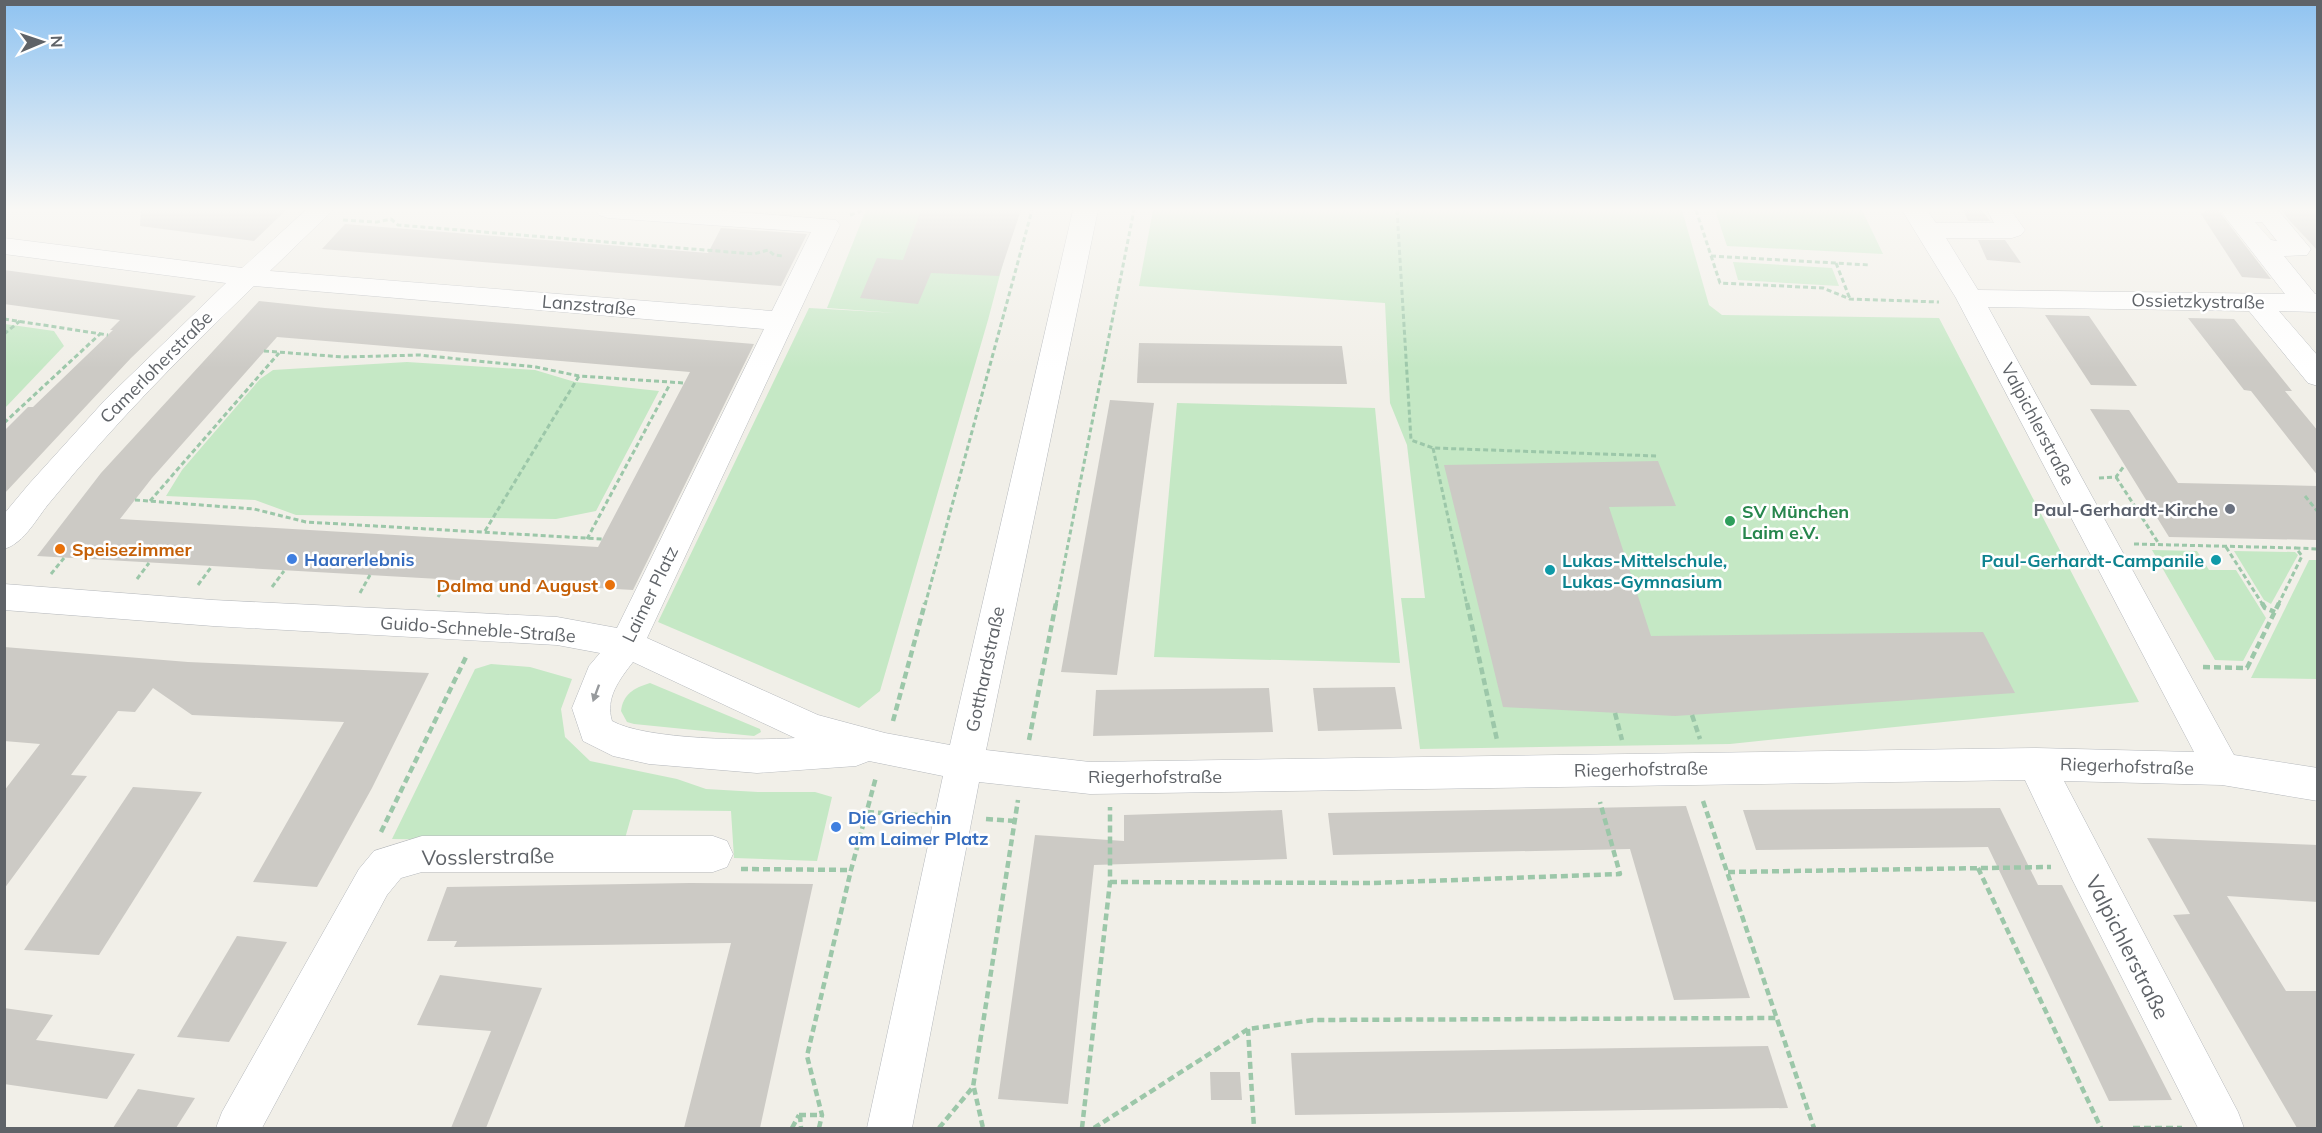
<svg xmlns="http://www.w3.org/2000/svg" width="2322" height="1133" font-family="Mulish,sans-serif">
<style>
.green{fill:#c5e8c5}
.building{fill:#cccac5;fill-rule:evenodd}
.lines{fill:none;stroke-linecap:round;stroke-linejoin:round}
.minor-casing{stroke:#b5b8bc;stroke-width:1}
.path-far1{stroke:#9cc7a9;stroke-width:3;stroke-dasharray:5 3;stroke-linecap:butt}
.path{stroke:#9cc7a9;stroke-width:4.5;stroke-dasharray:7 4;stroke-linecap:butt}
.minor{fill:#fff;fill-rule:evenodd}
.oneway{fill:#979a9d}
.worship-dot{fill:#6b7280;stroke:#fff;stroke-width:2}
.leisure-dot{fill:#2e9e5b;stroke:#fff;stroke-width:2}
.food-dot{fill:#e8710a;stroke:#fff;stroke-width:2}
.shop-dot{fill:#3f7fe0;stroke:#fff;stroke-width:2}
.culture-dot{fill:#0f9aa8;stroke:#fff;stroke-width:2}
.labels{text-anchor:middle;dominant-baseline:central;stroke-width:5;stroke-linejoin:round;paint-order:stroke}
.street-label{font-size:18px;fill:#5f6368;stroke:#fff}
.worship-label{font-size:18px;font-weight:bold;fill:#5b616d;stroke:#fff;text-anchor:end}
.leisure-label{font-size:18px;font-weight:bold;fill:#27864d;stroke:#fff;text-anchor:start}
.food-label{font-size:18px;font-weight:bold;fill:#c56008;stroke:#fff;text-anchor:start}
.shop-label{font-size:18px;font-weight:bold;fill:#366cbe;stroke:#fff;text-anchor:start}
.culture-label{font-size:18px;font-weight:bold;fill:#0d838f;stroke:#fff;text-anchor:start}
.near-street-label{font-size:21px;fill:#5f6368;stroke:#fff}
</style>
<rect width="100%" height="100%" fill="#f1efe8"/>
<!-- green -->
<g class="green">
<polygon points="866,210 1017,210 988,320 880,691 859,708 658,622 809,308 896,313 827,308"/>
<polygon points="1153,210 1682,210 1709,305 1722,315 1939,318 2139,702 1730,744 1420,749 1401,598 1425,598 1407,445 1390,403 1385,303 1139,286"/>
<polygon points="1715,210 1862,210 1883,254 1727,246"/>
<polygon points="1733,262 1832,268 1839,286 1738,280"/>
<polygon points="5,324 54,331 64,346 5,408"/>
<polygon points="407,362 535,370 575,382 659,391 596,511 556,519 296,515 255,500 166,496 182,470 260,379 273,370"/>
<polygon points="1177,403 1375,408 1400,663 1154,657"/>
<polygon points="2152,550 2197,551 2209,570 2236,570 2266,618 2243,661 2215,660"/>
<polygon points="2234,551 2295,552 2298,555 2271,604 2264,600"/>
<polygon points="2309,560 2317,560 2317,679 2251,678"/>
<polygon points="491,664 530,667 572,679 561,709 565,737 590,761 677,779 706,789 758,792 815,792 832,797 817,861 734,858 731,811 633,810 624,842 392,839 475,669"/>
<path d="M650 683 760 729 761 732 754 736 634 724 627 722 621 711C623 694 634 688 650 683Z"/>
</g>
<!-- building -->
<g class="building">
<polygon points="141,210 286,210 254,241 140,226"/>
<polygon points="921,210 1021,210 999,276 931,273 918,304 860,298 877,258 903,260"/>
<polygon points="1963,210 1982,210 1990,221 1968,221"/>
<polygon points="2207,210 2218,210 2271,279 2242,277 2201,214"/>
<polygon points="2281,210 2318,210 2318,251 2290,221"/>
<polygon points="345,224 708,253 721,228 807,234 781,286 322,249"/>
<polygon points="1978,240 2005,240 2021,263 1987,260"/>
<polygon points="4,270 196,296 131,358 4,494 4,431 28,407 33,407 113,330 110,330 120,320 4,304"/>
<path d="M259 301 325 308 754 344 633 590 37 556 101 473ZM277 337 350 343 690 372 598 547 120 519 152 478Z"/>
<polygon points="2045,315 2089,316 2137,386 2091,385"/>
<polygon points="2188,318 2234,319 2292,391 2285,391 2318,431 2318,476 2251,391 2244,390"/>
<polygon points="1139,343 1342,346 1347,384 1137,383"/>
<polygon points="1110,400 1154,403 1117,675 1061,672"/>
<polygon points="2090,409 2129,410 2178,483 2318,486 2318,540 2169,537"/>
<polygon points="1658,461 1676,506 1609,507 1651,636 1983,632 2015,693 1675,716 1503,707 1444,465"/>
<polygon points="4,647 188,662 429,673 372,788 317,887 253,882 344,722 192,715 153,688 135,712 118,711 71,775 87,776 4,889 4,791 40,744 4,741"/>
<polygon points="1395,687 1402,729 1318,731 1313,688"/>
<polygon points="1269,688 1273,732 1093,736 1096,690"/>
<polygon points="133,787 202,792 99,955 24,950"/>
<polygon points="1686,806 1750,998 1674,1000 1630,849 1333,855 1328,813"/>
<polygon points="2000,808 2038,885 2062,885 2172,1100 2109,1101 1988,847 1756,850 1743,810"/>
<polygon points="1282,810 1287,859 1094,865 1068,1104 998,1099 1035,835 1124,841 1124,815"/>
<polygon points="2147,838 2318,845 2318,902 2227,896 2286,991 2318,991 2318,1128 2297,1128 2173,915 2190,914"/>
<polygon points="690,883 813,884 760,1128 684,1128 731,943 454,947 457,941 427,941 447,887"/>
<polygon points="237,936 287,942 229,1042 177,1037"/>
<polygon points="440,975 542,988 486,1128 451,1128 491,1031 417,1025"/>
<polygon points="4,1008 53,1015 36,1040 135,1054 107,1099 4,1084"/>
<polygon points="1768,1046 1788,1108 1295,1115 1291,1053"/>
<polygon points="1210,1072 1240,1072 1242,1100 1211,1100"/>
<polygon points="138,1089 175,1095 195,1098 176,1128 113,1128"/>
</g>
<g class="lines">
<defs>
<g id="minor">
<path d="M306 210H333L270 271 772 311 811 232 608 218 599 215 595 210H713L836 220 840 225 647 638 818 715 885 733 950 745 1073 210H1098L986 750 1090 762 2036 748 2194 752 1956 298 1902 210H1927L1936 223H1994L1987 210H2011L2025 230 2021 235 2012 238H1946L1978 290 2285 294 2222 213 2225 210H2278L2311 249 2307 255 2284 256 2315 294H2318V312L2279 311 2318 356V386L2308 383 2249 311 1988 307 2234 755 2318 768V801L2222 785 2064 781 2238 1112 2244 1128H2198L2072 879 2025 780 1090 794 979 782 912 1128H867L943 776 869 761 856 766 757 773 649 764 613 756 583 741 572 708 589 666 600 653 557 645 213 626 4 610V584L213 600 557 617 617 628 764 329 254 286C183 354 113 425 51 501 37 517 25 543 4 549V514L29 484 105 400 226 283 4 254V238L242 268ZM2255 222H2262L2277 241 2271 240ZM633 662 795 738C753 741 646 740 612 721 605 698 619 680 633 662Z"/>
<polygon points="422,836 713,836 727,841 733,854 727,867 713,872 422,872 401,878 387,895 262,1128 216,1128 222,1112 359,869 374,851"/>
</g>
</defs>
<!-- minor casing -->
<use href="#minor" class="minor-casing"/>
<!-- path-far1 -->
<g class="path-far1">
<polyline points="1397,210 1411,440 1433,448 1658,456"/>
<polyline points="1696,210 1720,283 1823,288 1850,299 1939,302"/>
<polyline points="850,215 864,210"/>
<polyline points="343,220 377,222 391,219 398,225 754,254 768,250 774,255 783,256"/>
<polyline points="1711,256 1870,265"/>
<polyline points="1836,263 1850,299"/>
<polyline points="4,319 108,335"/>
<polyline points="4,334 20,321"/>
<polyline points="264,351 344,357 420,355 536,367 579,376 684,383"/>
<polyline points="4,423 100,334"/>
<polyline points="1433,448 1467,605"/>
<polyline points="2116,477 2159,544"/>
<polyline points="2099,478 2116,477 2124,466"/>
<polyline points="2305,496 2318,512"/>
<polyline points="135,500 254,509 306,522 602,539"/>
<polyline points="150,501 279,353"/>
<polyline points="485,531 579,376"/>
<polyline points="587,539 670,384"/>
<polyline points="2134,544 2296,548"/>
<polyline points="2226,547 2263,605"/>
<polyline points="51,574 64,558"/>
<polyline points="137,579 149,563"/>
<polyline points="198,585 212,566"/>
<polyline points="272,587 284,571"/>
<polyline points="360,593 370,575"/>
<polyline points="438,597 448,580"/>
<polyline points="925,605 1032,210"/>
<polyline points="1056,605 1134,210"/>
<polyline points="2278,605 2302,556 2296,548 2318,549"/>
</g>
<!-- path -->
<g class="path">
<polyline points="1467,603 1497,740"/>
<polyline points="2262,603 2265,608 2275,612"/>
<polyline points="2203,667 2247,668 2279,603"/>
<polyline points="1615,713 1622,740"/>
<polyline points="1692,715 1700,739"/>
<polyline points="893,721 925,603"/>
<polyline points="1029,740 1056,603"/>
<polyline points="1703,801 1814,1128"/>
<polyline points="867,812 919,815"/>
<polyline points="986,819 1015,821"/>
<polyline points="381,832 467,655"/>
<polyline points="1978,868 2101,1128"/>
<polyline points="741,869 850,870"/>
<polyline points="1728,872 2051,867"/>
<polyline points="1110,882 1372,883 1620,874 1600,802"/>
<polyline points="1248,1029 1254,1128"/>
<polyline points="974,1088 983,1128"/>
<polyline points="799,1115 822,1115"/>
<polyline points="800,1115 801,1128"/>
<polyline points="792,1128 799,1115"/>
<polyline points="819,1128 822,1115 807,1056 851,870 876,777"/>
<polyline points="939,1128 973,1087 1018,800"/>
<polyline points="1082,1128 1110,882 1110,807"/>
<polyline points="1094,1128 1248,1029 1313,1020 1777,1018"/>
<polyline points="2133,1128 2182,1128"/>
</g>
<!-- minor -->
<use href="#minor" class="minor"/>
</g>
<!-- one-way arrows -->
<defs><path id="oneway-solid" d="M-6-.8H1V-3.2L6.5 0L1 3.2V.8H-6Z" transform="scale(1.5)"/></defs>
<use class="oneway" href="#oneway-solid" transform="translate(596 693) rotate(110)"/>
<!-- sky -->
<linearGradient id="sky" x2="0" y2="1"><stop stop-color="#8fc3f1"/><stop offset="0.57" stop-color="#f9f8f5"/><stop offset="1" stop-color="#f9f8f5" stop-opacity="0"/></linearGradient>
<rect width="2322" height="368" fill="url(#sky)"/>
<!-- markers -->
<circle class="worship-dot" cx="2230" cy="509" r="6"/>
<circle class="leisure-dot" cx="1730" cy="521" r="6"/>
<g class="food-dot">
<circle cx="60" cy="549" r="6"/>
<circle cx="610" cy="585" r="6"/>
</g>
<g class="shop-dot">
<circle cx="292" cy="559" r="6"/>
<circle cx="836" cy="827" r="6"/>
</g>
<g class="culture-dot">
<circle cx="2216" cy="560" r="6"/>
<circle cx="1550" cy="570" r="6"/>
</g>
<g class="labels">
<!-- street labels -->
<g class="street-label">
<text transform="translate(2198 301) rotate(1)">Ossietzkystraße</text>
<text transform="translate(589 305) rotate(5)">Lanzstraße</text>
<text transform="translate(156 367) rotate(-45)">Camerloherstraße</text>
<text transform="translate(2038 424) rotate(62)">Valpichlerstraße</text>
<text transform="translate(650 594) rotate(-64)">Laimer Platz</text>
<text transform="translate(478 629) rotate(4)">Guido-Schneble-Straße</text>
<text transform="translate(985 669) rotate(-78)">Gotthardstraße</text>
<text transform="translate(2127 766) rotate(2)">Riegerhofstraße</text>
<text transform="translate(1641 769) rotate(-1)">Riegerhofstraße</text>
<text x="1155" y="776">Riegerhofstraße</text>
</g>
<!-- worship labels -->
<g class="worship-label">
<text x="2218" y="509">Paul-Gerhardt-Kirche</text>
</g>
<!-- leisure labels -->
<g class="leisure-label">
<text x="1742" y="511">SV München<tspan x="1742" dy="21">Laim e.V.</tspan></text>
</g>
<!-- food labels -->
<g class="food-label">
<text x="72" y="549">Speisezimmer</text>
<text x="598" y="585" text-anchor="end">Dalma und August</text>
</g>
<!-- shop labels -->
<g class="shop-label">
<text x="304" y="559">Haarerlebnis</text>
<text x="848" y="817">Die Griechin<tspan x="848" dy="21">am Laimer Platz</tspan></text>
</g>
<!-- culture labels -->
<g class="culture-label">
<text x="1562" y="560">Lukas-Mittelschule,<tspan x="1562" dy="21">Lukas-Gymnasium</tspan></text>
<text x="2204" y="560" text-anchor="end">Paul-Gerhardt-Campanile</text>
</g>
<!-- near-street labels -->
<g class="near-street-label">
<text transform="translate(488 856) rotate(-1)">Vosslerstraße</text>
<text transform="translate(2128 947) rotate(63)">Valpichlerstraße</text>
</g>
</g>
<!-- border -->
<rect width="2322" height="1133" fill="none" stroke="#5f6368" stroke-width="12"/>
<!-- north arrow -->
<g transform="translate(42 42) rotate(88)" stroke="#ffffff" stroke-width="4.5" paint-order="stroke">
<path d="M0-4.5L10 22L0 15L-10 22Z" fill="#5f6368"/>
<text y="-9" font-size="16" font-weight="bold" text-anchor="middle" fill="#5f6368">N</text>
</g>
</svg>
